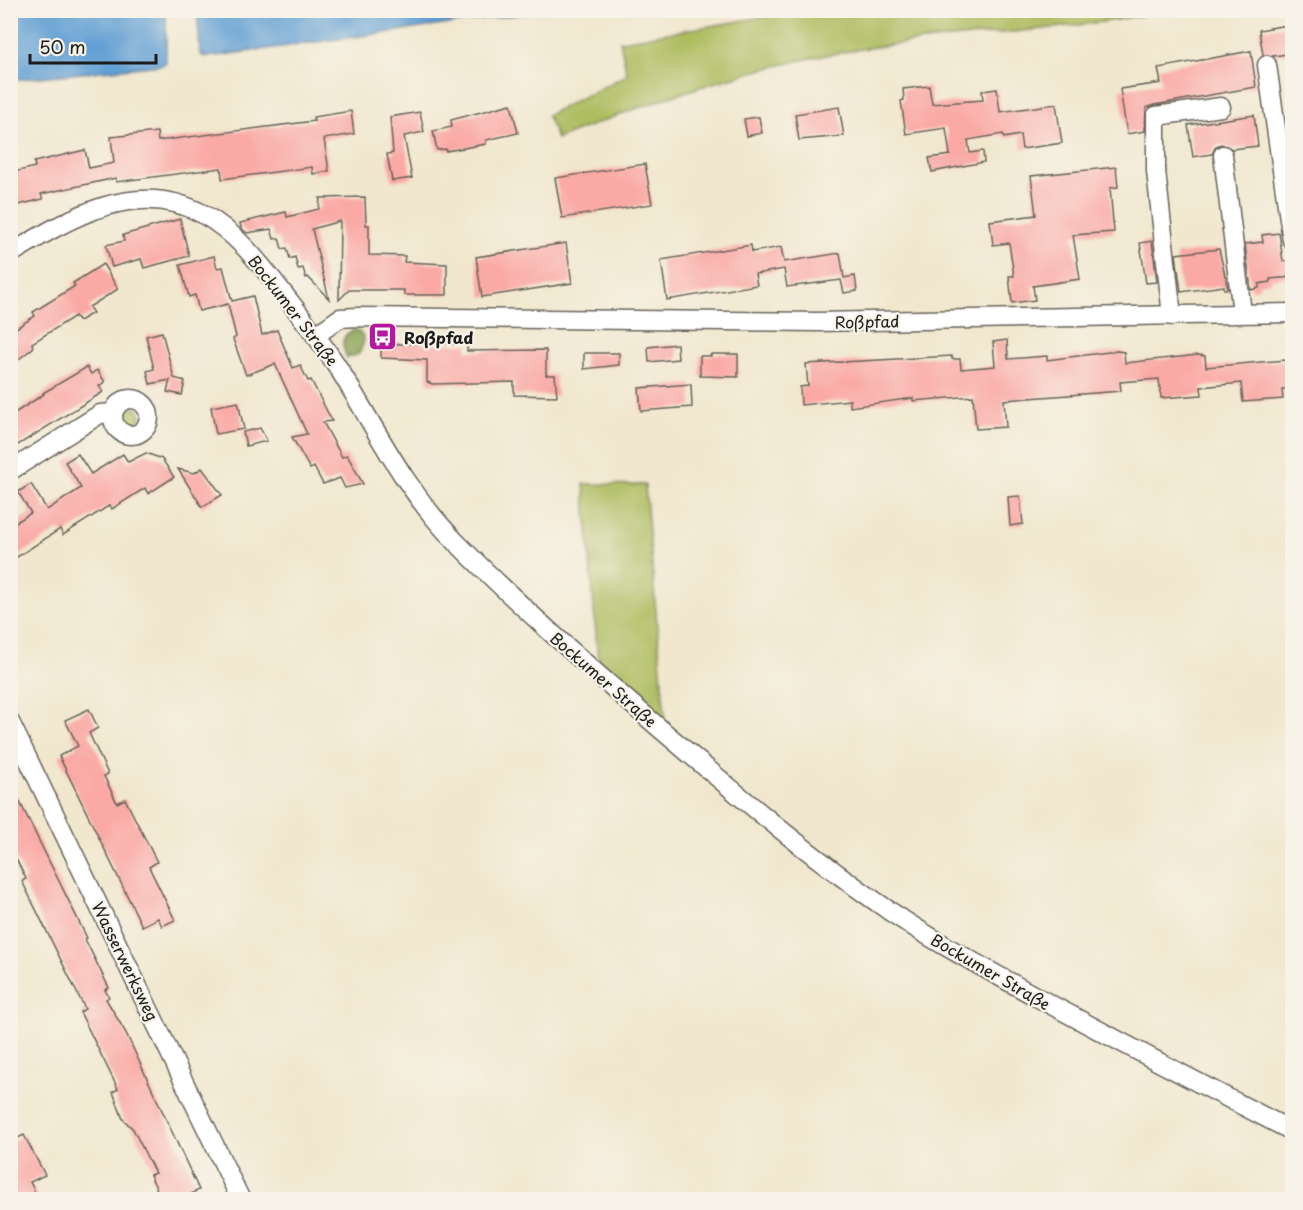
<svg xmlns="http://www.w3.org/2000/svg" width="1303" height="1210" font-family="'Playpen Sans',sans-serif">
<style>
.green{fill:#adbc5f;stroke:#646c3e;stroke-width:1.5}
.forest{fill:#8aa456;stroke:#536039;stroke-width:1.5}
.water{fill:#619fd3;stroke:#3e5e78;stroke-width:1.5}
.building{fill:#faa9a5}
.lines{fill:none;stroke-linecap:round;stroke-linejoin:round}
.street-casing{stroke:#67635a;stroke-width:21}
.street{stroke:#fff;stroke-width:18}
.labels{text-anchor:middle;dominant-baseline:central;stroke-width:4.5;stroke-linejoin:round;paint-order:stroke}
.street-label{font-size:16px;fill:#1c1c1c;stroke:#f7f3e8}
.poi-label{font-size:16px;font-weight:bold;fill:#1c1c1c;stroke:#f7f3e8;text-anchor:start}
</style>
<rect width="100%" height="100%" fill="#f7f3e8"/>
<filter id="ink" filterUnits="userSpaceOnUse"><feTurbulence type="fractalNoise" baseFrequency=".0167" numOctaves="2"/><feDisplacementMap in="SourceGraphic" scale="12" xChannelSelector="R" yChannelSelector="G"/><feConvolveMatrix kernelMatrix="1 2 1 2 8 2 1 2 1" color-interpolation-filters="sRGB"/></filter>
<filter id="wash" filterUnits="userSpaceOnUse"><feTurbulence type="fractalNoise" baseFrequency=".008" numOctaves="4" result="noise"/><feDisplacementMap in="SourceGraphic" scale="24" xChannelSelector="R" yChannelSelector="G"/><feGaussianBlur stdDeviation="1.35" result="paint"/><feColorMatrix in="noise" values="0 0 0 0 0 0 0 0 0 0 0 0 0 0 0 0 0 1.4 0 .05"/><feComposite in="paint" operator="in"/></filter>
<g filter="url(#wash)">
<rect width="100%" height="100%" fill="#f1e7ce"/>
<!-- green -->
<g class="green">
<path d="M799 11V10L1165 11C1065 32 963 33 862 49 756 65 656 99 557 139L547 115 627 75 620 41Z"/>
<circle cx="131" cy="417" r="10"/>
<polygon points="584,484 645,485 666,728 599,672"/>
</g>
<!-- forest -->
<path class="forest" d="M356 329 363 336 364 342 359 354 347 358C341 345 340 334 356 329Z"/>
<!-- water -->
<g class="water">
<polygon points="11,10 166,11 166,62 162,65 11,80"/>
<polygon points="197,11 197,10 545,11 208,57 202,56 200,51"/>
</g>
<g id="blocks">
<!-- building -->
<g class="building">
<polygon points="1293,24 1293,53 1274,56 1263,55 1259,30"/>
<polygon points="1251,51 1256,87 1154,105 1146,108 1145,131 1127,134 1120,89 1161,83 1158,68"/>
<polygon points="929,86 932,104 983,100 982,91 997,89 1000,112 1056,104 1062,143 1022,149 1020,135 1004,138 1003,134 968,140 970,153 983,151 984,162 932,172 929,158 950,155 946,128 906,134 901,101 904,100 903,89"/>
<polygon points="511,104 518,133 486,140 486,144 446,151 446,149 437,150 433,131 452,127 451,120"/>
<polygon points="839,107 844,136 799,140 795,114"/>
<polygon points="351,111 354,134 324,139 329,171 313,174 312,167 222,179 221,168 116,182 116,178 41,194 43,199 10,207 10,173 35,167 34,162 85,150 89,168 114,163 111,137 157,132 158,141 314,121 313,117"/>
<polygon points="420,112 424,132 404,136 412,178 392,181 387,154 393,153 390,117"/>
<polygon points="1254,115 1258,146 1232,149 1221,144 1216,146 1212,154 1193,157 1188,125"/>
<polygon points="757,117 759,117 762,133 747,136 744,119"/>
<polygon points="645,164 652,204 562,218 555,178"/>
<polygon points="1116,167 1118,187 1110,188 1114,232 1073,235 1080,279 1033,286 1035,300 1012,303 1009,276 1014,276 1009,243 993,245 990,221 1036,215 1031,176"/>
<polygon points="365,197 366,225 369,225 369,255 405,256 404,262 447,264 447,295 404,295 404,290 349,290 339,300 340,221 312,229 329,299 308,277 306,278 303,268 298,269 295,257 290,259 287,248 282,249 279,238 274,239 271,229 247,233 241,228 240,223 286,212 287,217 319,209 320,198"/>
<polygon points="180,219 189,256 144,268 141,259 112,267 106,245 124,241 123,235"/>
<polygon points="1279,233 1283,261 1291,260 1293,277 1270,279 1270,282 1259,284 1259,288 1251,290 1245,244 1263,242 1262,235"/>
<polygon points="1152,241 1157,282 1146,283 1140,243"/>
<polygon points="566,243 572,283 482,297 476,257"/>
<polygon points="751,245 752,252 781,247 784,262 840,253 844,278 855,276 857,291 844,293 841,280 787,287 784,269 755,274 757,285 667,300 661,260"/>
<polygon points="1219,249 1228,289 1224,289 1224,286 1181,292 1176,254"/>
<polygon points="214,256 217,268 223,267 232,301 253,296 262,335 277,330 293,368 300,365 308,381 311,380 332,421 323,422 342,457 347,455 363,484 345,488 340,478 323,484 314,467 310,469 292,437 307,434 275,364 246,375 233,339 236,337 228,304 199,311 195,295 189,297 180,265"/>
<polygon points="103,264 118,289 89,307 93,313 79,321 75,316 32,343 33,348 10,366 10,332 35,316 33,312 75,286 73,283"/>
<polygon points="162,332 174,378 185,381 182,395 167,392 170,380 150,384 147,371 154,369 146,336"/>
<polygon points="1007,340 1008,359 1047,356 1047,360 1117,351 1124,352 1125,363 1198,355 1205,356 1206,367 1286,360 1287,371 1293,370 1293,389 1282,389 1283,399 1243,402 1241,383 1201,387 1202,395 1161,398 1159,379 1120,382 1121,391 1004,400 1006,427 976,429 973,396 913,401 913,398 850,407 850,400 801,405 800,387 808,386 806,364 952,356 952,359 960,359 961,369 995,366 993,342"/>
<polygon points="381,344 467,344 467,351 546,350 546,375 555,375 557,396 514,395 514,382 432,384 427,382 427,360 381,358"/>
<polygon points="677,344 678,359 649,362 648,347"/>
<polygon points="584,353 619,353 619,365 584,369"/>
<polygon points="711,354 738,354 738,377 700,376 700,356 711,356"/>
<polygon points="87,367 91,374 97,370 105,382 99,386 103,392 10,450 10,416 44,394 43,393"/>
<polygon points="691,384 692,407 641,411 639,388"/>
<polygon points="238,402 244,429 216,434 211,407"/>
<polygon points="260,428 267,441 246,446 243,432"/>
<polygon points="146,453 162,459 174,477 148,494 145,488 112,509 110,505 63,535 60,529 17,557 10,547 10,526 31,513 18,492 31,484 47,510 81,488 65,462 78,454 91,474 123,454 128,462"/>
<polygon points="202,468 222,495 202,507 178,469 194,473"/>
<polygon points="1020,496 1023,524 1010,526 1008,497"/>
<polygon points="89,709 98,728 89,733 108,774 104,776 117,803 125,799 157,862 149,867 175,920 162,926 158,918 142,926 59,756 78,746 65,720"/>
<polygon points="10,782 87,938 85,939 109,988 105,990 109,997 106,999 126,1033 199,1190 180,1200 162,1200 150,1175 155,1173 133,1129 123,1119 113,1092 118,1089 80,1012 85,1009 22,881 26,879 10,847"/>
<polygon points="24,1135 45,1175 30,1182 39,1200 10,1200 10,1142"/>
</g>
</g>
</g>
<g filter="url(#ink)">
<use href="#blocks" fill-opacity="0" stroke="#67635a" stroke-width="1.5"/>
<g class="lines">
<defs>
<g id="street">
<polyline points="1267,65 1292,240"/>
<polyline points="1223,155 1242,313"/>
<path d="M10 254C68 219 135 177 203 214 235 232 258 261 280 289 300 315 321 341 339 369 376 429 405 490 455 541 519 606 588 666 657 726 733 791 809 856 891 912 937 943 986 969 1035 996 1120 1042 1206 1087 1292 1131"/>
<polyline points="1172,316 1156,171 1156,116 1221,107"/>
<polyline points="316,335 340,318 357,317 817,322 1292,313"/>
<circle cx="131" cy="417" r="18"/>
<polyline points="10,471 100,414 113,413"/>
<polyline points="10,722 241,1200"/>
</g>
</defs>
<!-- street casing -->
<use href="#street" class="street-casing"/>
<!-- street -->
<use href="#street" class="street"/>
</g>
</g>
<!-- icons -->
<defs>
<symbol id="bus-square" viewBox="-11 -11 22 22"><rect x="-9" y="-9" width="18" height="18" rx="4" fill="#b5179e" stroke="#f7f3e8"/><path d="M-5-6H5V4H4V6H2V4H-2V6H-4V4H-5ZM-3.5-4V0h7V-4ZM-3.5 1.2v1.5H-2V1.2ZM2 1.2v1.5H3.5V1.2Z" fill="#fff"/></symbol>
</defs>
<g fill-rule="evenodd">
<use href="#bus-square" x="366" y="320" width="33" height="33"/>
</g>
<g class="labels">
<!-- street labels -->
<g class="street-label">
<text transform="translate(294 310) rotate(52)">Bockumer Straße</text>
<text transform="translate(867 321) rotate(-1)">Roßpfad</text>
<text transform="translate(604 679) rotate(41)">Bockumer Straße</text>
<text transform="translate(126 961) rotate(64)">Wasserwerksweg</text>
<text transform="translate(991 971) rotate(30)">Bockumer Straße</text>
</g>
<!-- poi labels -->
<g class="poi-label">
<text x="404" y="337">Roßpfad</text>
</g>
</g>
<!-- margin -->
<rect width="1303" height="1210" fill="none" stroke="#f7f3e8" stroke-width="36"/>
<!-- scale -->
<path d="M30 54v9h126v-9" fill="none" stroke="#1c1c1c" stroke-width="3"/>
<text x="39" y="54" font-size="18" fill="#1c1c1c" stroke="#f7f3e8" stroke-width="4.5" paint-order="stroke">50 m</text>
</svg>
